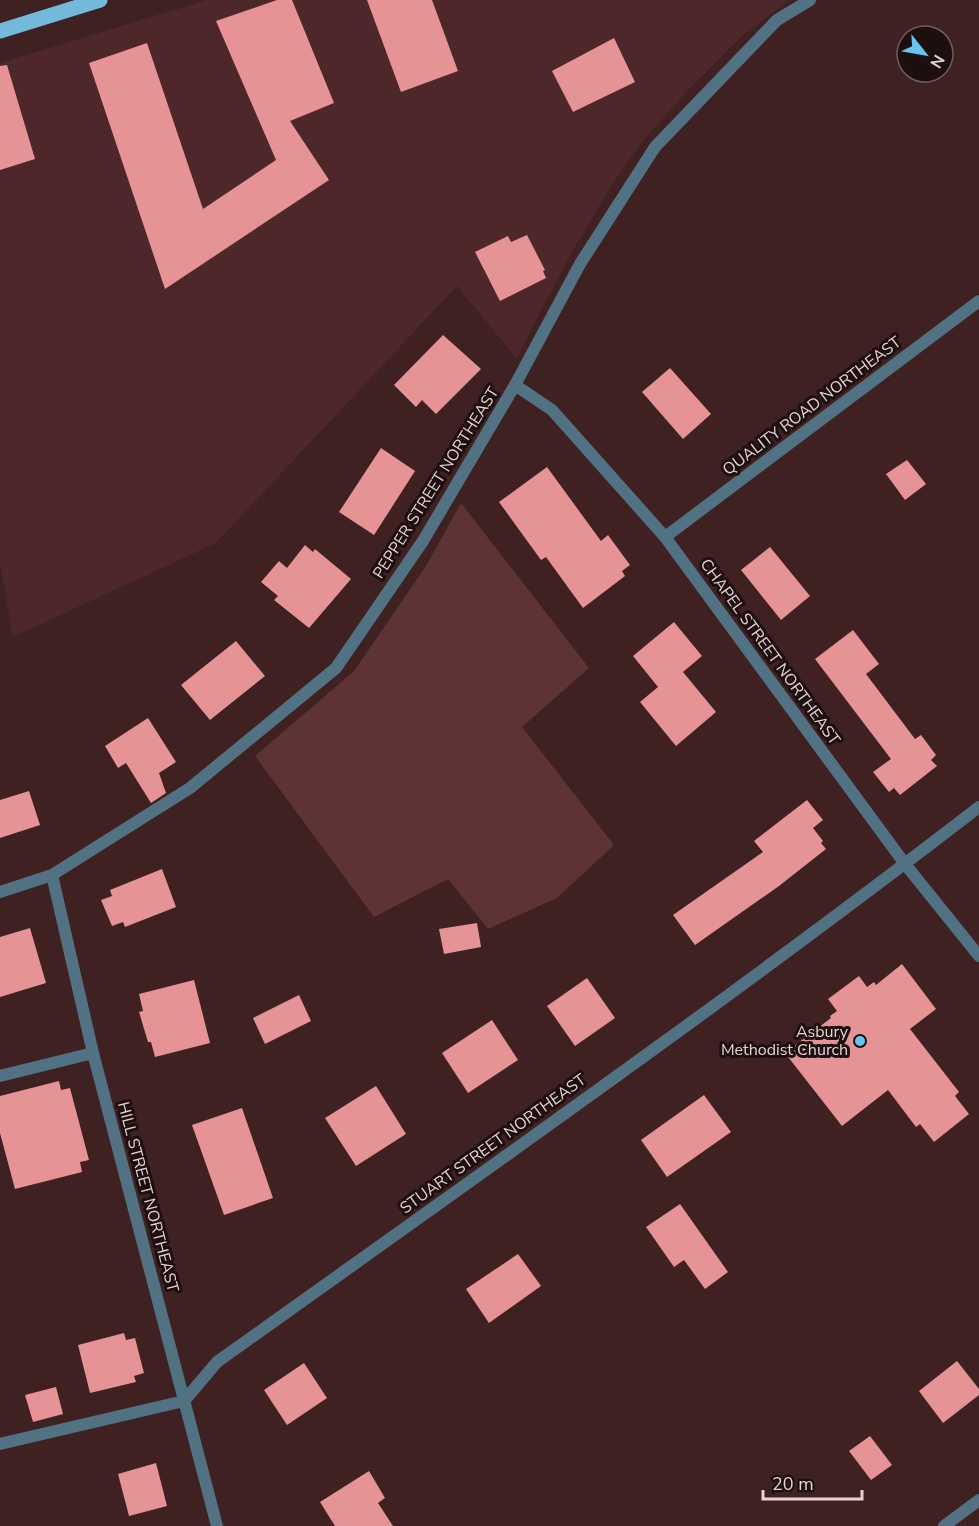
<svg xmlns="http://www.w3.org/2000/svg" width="979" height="1526" font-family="'Nunito Sans',sans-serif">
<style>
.built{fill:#4d2729}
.green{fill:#5d3334}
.building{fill:#e69395}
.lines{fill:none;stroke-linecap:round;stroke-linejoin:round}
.minor{stroke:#517282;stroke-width:12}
.primary{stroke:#73bada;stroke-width:15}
.poi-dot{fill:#65c5ee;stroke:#1d0f0f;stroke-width:2}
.labels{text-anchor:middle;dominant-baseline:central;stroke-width:6;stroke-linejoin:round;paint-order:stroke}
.street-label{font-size:16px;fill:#e7d2d2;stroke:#1d0f0f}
.poi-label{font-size:16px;fill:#e7d2d2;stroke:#1d0f0f;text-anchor:end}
</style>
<rect width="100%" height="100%" fill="#3f2122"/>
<!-- built -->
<polygon class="built" points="207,0 789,0 741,37 692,86 641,143 610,188 575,247 539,314 517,359 457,286 216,543 13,637 0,563 0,63"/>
<!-- green -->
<polygon class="green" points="461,503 589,668 522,727 614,845 557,898 488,929 448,879 374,917 255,756 354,671 426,566"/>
<!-- building -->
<g class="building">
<polygon points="277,0 292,0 334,103 290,121 329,180 165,289 89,63 147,43 203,209 276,160 216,21"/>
<polygon points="367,0 432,0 458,71 401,92"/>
<polygon points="614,38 635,82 573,112 552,71"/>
<polygon points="7,65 35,159 0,170 0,66"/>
<polygon points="527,235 545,270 543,271 546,278 500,301 475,252 508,236 511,242"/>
<polygon points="443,335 481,369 436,414 422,400 416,407 394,385"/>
<polygon points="670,368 711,414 683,439 642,392"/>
<polygon points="381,448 415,471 374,535 339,512"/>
<polygon points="907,460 926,484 905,500 886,474"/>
<polygon points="547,467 601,541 608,535 630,565 622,571 625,576 583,608 546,557 541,560 499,502"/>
<polygon points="305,545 313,552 315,549 351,579 309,628 274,600 278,596 261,582 279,561 287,568"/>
<polygon points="770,547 810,596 781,620 741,570"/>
<polygon points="674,622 702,656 683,672 716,712 676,746 640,702 658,687 633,656"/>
<polygon points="853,630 879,664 866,674 915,739 921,735 936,755 931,760 937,766 900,795 894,788 889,792 873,772 891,759 815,659"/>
<polygon points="236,641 265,676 210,720 181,685"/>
<polygon points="148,718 176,762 159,773 166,793 151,803 126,763 118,768 105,746"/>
<polygon points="29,791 40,825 0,838 0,800"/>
<polygon points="807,800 823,820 813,828 823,841 821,843 826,849 779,886 695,945 673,915 763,852 754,841"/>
<polygon points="162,869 176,907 125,927 123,922 112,926 101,900 112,896 110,890"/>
<polygon points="477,923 481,947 444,954 439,929"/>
<polygon points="30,928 46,983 0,997 0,937"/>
<polygon points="902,964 936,1009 910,1029 959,1092 955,1096 969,1114 934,1142 920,1124 916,1127 888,1090 842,1126 785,1053 831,1018 830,1016 837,1011 828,999 859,976 867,987 874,982 876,985"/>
<polygon points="587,978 615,1018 575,1046 547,1006"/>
<polygon points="194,980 210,1043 155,1057 151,1042 148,1042 139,1012 143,1011 139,994"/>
<polygon points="299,995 311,1021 265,1044 253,1018"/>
<polygon points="492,1020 518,1060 468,1093 442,1053"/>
<polygon points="59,1081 61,1090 70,1088 89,1160 80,1162 82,1172 15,1189 0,1133 0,1096"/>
<polygon points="376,1086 406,1134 356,1166 325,1118"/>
<polygon points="704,1095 731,1132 667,1177 641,1140"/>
<polygon points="242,1108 273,1198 224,1215 192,1125"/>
<polygon points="680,1204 728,1272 705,1289 684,1260 674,1267 646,1227"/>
<polygon points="518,1254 541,1286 489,1323 466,1289"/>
<polygon points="124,1333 126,1340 135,1338 144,1373 134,1376 136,1382 90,1393 78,1345"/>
<polygon points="957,1361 979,1389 979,1395 943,1423 919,1391"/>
<polygon points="304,1363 327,1398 287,1425 264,1390"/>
<polygon points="56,1387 63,1414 33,1422 25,1395"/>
<polygon points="870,1436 892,1465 871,1480 849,1451"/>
<polygon points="156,1463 167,1506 129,1516 118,1474"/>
<polygon points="369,1471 385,1498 378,1503 393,1526 335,1526 320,1502"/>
</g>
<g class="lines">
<!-- minor -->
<g class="minor">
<polyline points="515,385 552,410 665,537 905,864 979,956"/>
<polyline points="665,537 979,301"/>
<polyline points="52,875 93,1053 217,1526"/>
<polyline points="0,892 52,875 190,788 336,668 423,541 515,385 580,264 655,147 777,20 810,0"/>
<polyline points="0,1076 93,1053"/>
<path d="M0 1444 184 1401 217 1362C473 1179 730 999 979 807"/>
<polyline points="944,1526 979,1500"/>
</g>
<!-- primary -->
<polyline class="primary" points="0,31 100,0"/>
</g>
<!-- markers -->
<circle class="poi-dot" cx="860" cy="1041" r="6"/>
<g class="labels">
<!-- street labels -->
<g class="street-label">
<text transform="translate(812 406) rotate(-37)">QUALITY ROAD NORTHEAST</text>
<text transform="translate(436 483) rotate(-58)">PEPPER STREET NORTHEAST</text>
<text transform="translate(770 652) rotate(54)">CHAPEL STREET NORTHEAST</text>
<text transform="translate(493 1144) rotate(-36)">STUART STREET NORTHEAST</text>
<text transform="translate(148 1197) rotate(75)">HILL STREET NORTHEAST</text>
</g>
<!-- poi labels -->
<g class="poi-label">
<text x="848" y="1032">Asbury<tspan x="848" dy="18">Methodist Church</tspan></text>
</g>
</g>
<!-- north arrow -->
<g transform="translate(925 54) rotate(121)"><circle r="28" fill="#1d0f0f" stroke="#6e5d5d" stroke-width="1.5"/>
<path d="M0-4.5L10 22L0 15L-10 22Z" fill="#65c5ee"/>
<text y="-9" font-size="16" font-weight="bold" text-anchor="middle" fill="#e7d2d2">N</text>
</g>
<!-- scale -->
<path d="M763 1490v9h99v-9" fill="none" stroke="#e7d2d2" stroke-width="3"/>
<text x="772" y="1490" font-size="18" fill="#e7d2d2" stroke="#1d0f0f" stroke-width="4.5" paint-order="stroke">20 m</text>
</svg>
